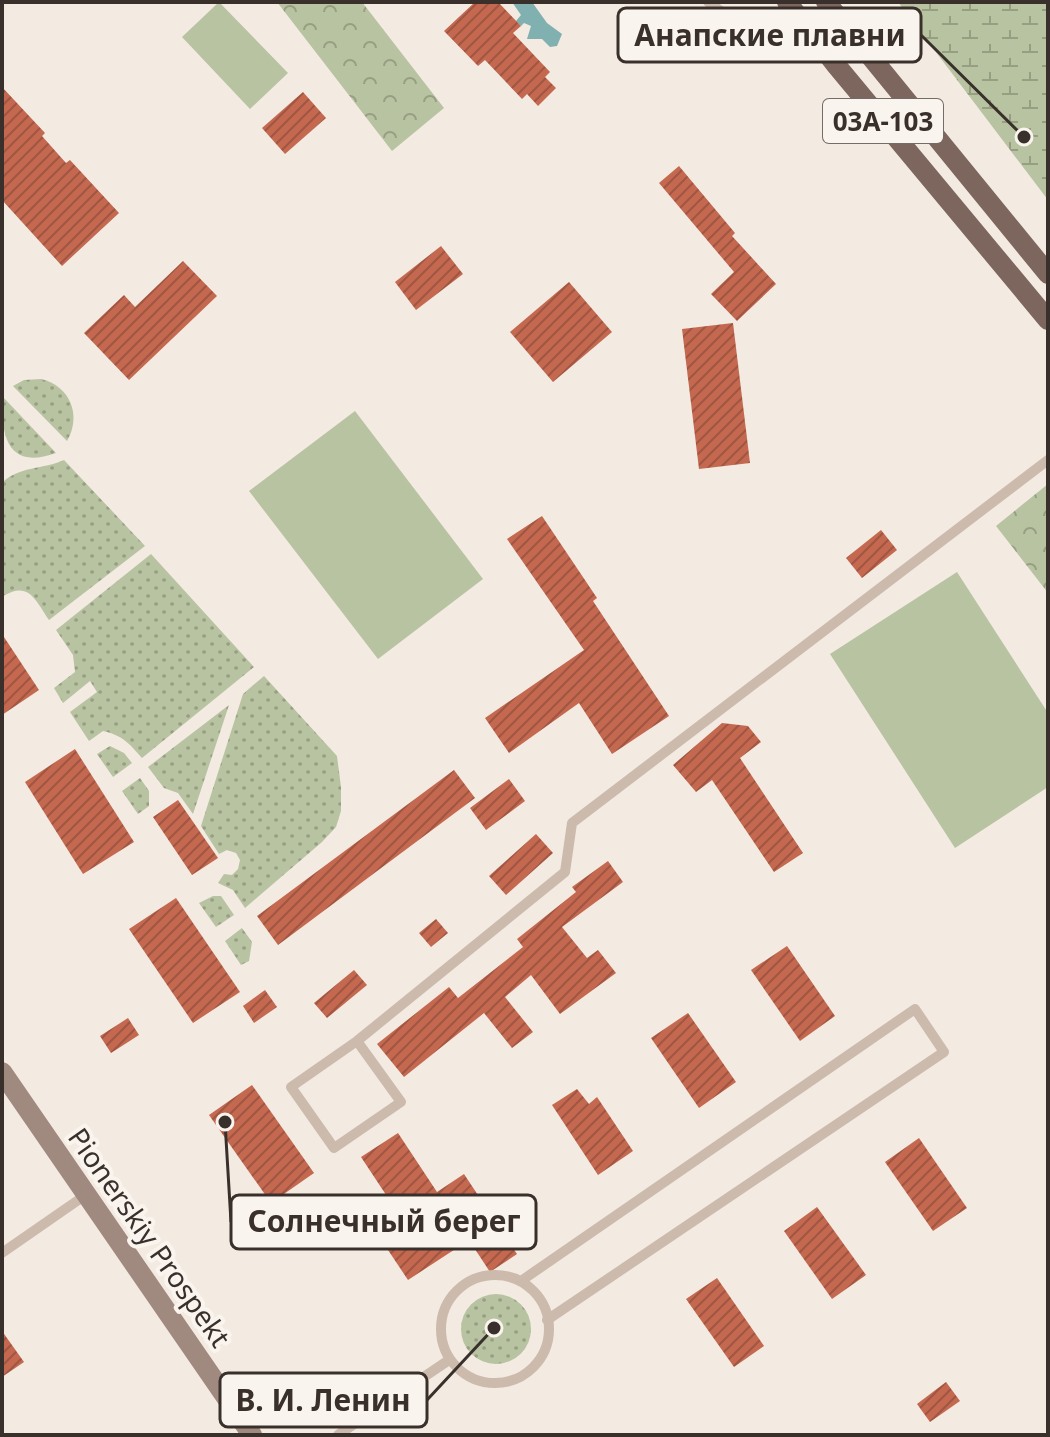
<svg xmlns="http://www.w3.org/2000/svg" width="1050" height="1437" font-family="'Noto Sans',sans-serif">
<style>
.grass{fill:url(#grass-dots)}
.forest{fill:url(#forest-crowns)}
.wetland{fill:url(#wetland-marsh)}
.pitch{fill:#b8c3a1}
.water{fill:#81b0b0}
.building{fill:url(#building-hatch)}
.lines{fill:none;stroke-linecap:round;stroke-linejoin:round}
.lane{stroke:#ccbaad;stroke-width:10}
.secondary{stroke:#a0897e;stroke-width:20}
.primary{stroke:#7c665d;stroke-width:20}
.labels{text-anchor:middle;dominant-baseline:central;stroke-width:8;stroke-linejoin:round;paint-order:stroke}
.shield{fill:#faf4ee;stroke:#746b66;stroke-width:2}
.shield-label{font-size:26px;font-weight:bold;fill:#3a302b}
.street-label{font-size:28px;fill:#3a302b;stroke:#faf4ee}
.leader{fill:none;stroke:#3a302b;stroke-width:3}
.callout-dot{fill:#3a302b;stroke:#faf4ee;stroke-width:3}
.callout{fill:#faf4ee;stroke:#3a302b;stroke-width:3}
.callout-label{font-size:30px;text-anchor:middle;font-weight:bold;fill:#3a302b}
</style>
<defs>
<pattern id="grass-dots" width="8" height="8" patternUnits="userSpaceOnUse" patternTransform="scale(2)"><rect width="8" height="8" fill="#b8c3a1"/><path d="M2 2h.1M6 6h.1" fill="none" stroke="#979f83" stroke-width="1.8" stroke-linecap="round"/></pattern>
<pattern id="forest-crowns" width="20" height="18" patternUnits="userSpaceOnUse" patternTransform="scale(2)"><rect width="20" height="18" fill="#b8c3a1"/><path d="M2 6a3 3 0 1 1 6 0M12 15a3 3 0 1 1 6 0" fill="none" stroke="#979f83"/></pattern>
<pattern id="wetland-marsh" width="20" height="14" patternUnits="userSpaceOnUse" patternTransform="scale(2)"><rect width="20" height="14" fill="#b8c3a1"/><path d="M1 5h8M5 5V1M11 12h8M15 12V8" fill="none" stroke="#979f83"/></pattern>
<pattern id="building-hatch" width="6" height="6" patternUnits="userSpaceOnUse" patternTransform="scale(2)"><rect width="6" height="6" fill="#c4684f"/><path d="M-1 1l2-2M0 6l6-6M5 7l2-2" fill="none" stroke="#a05642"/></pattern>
</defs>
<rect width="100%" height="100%" fill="#f3eae1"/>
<!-- grass -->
<g class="grass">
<path d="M41 379C70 386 82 415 67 441L13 386 24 380Z"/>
<path d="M3 397 56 453C9 470 0 438 3 397Z"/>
<path d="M64 460 145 546 49 620C35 600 29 580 2 597V483C19 466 41 470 64 460Z"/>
<path d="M151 554 254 667 142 758C130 744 122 735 103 731L89 741 70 712 97 692 90 681 63 703 54 688 75 672 73 655 56 630Z"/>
<polygon points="264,676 337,756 341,787 341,811 336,827 322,842 245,908 233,890 218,883 224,874 232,875 238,869 240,860 236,853 227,850 219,854 201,826 243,694"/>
<polygon points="229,705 193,814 178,793 164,788 148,767"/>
<polygon points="110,746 124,753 132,763 113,777 97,754"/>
<polygon points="140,778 149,791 149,806 138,814 122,791"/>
<polygon points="213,896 221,896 234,915 216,927 199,903"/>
<polygon points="242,928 252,942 249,961 241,965 225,941"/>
<circle cx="496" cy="1329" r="35"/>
</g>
<!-- forest -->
<g class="forest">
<polygon points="277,2 362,2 444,108 392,151"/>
<polygon points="1048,484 1048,593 996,526"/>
</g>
<!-- wetland -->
<polygon class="wetland" points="898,2 1048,2 1048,200"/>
<!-- pitch -->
<g class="pitch">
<polygon points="219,2 288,73 250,109 182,37"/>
<polygon points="355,411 483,579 378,659 249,491"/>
<polygon points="957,572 1048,713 1048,787 955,848 830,654"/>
</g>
<!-- water -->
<polygon class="water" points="512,2 532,2 547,23 562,34 557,46 550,47 542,39 527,39 531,26 524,23 521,26 516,21 521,15"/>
<!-- building -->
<g class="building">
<polygon points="475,2 498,2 521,26 513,33 550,72 545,77 556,88 538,106 527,94 522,99 485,60 478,66 444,31"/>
<polygon points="2,87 45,133 42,136 66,163 70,160 119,213 62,266 2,200"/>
<polygon points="303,92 326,118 285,154 262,128"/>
<polygon points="679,166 735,233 732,236 776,284 737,321 711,294 734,272 659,183"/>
<polygon points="441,246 463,274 416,310 395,282"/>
<polygon points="183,261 217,296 129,380 84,333 124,295 135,307"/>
<polygon points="569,282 612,332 553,382 510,332"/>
<polygon points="733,323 750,463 699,469 682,329"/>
<polygon points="542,516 597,598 593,601 669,716 612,754 579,703 509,753 485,718 584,650 507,539"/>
<polygon points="881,530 897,550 862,578 846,558"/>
<polygon points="2,634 39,690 2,715"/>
<polygon points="722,723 748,726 761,742 740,758 803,853 774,872 712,780 696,792 673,765"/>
<polygon points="75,749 134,842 83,874 25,782"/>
<polygon points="454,770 475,798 278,945 257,916"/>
<polygon points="509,779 525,801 486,830 470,808"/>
<polygon points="178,800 218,858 192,875 153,817"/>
<polygon points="536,834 553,853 506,895 489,876"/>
<polygon points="608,861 623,882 562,927 587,958 598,950 616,973 560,1014 531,975 505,997 533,1032 512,1048 484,1013 404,1077 377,1044 449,987 458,998 523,947 517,939 576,892 572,887"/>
<polygon points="176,898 240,992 193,1023 129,929"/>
<polygon points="436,919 448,933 431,947 419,933"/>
<polygon points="787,946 835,1016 800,1041 751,970"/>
<polygon points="354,970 367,985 327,1018 314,1003"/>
<polygon points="265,990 277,1007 254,1023 243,1006"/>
<polygon points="688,1013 736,1082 699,1108 651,1038"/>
<polygon points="128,1018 139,1035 111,1053 100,1036"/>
<polygon points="252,1085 314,1173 271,1203 209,1115"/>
<polygon points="577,1089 589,1104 597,1097 633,1151 598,1175 552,1105"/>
<polygon points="398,1133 437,1192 464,1174 517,1254 490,1272 469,1240 408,1280 376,1232 400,1216 361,1157"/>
<polygon points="919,1138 967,1208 933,1231 885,1162"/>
<polygon points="817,1207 866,1275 832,1299 784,1231"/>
<polygon points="717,1278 764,1346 734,1367 686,1299"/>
<polygon points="2,1331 24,1362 2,1377"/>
<polygon points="946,1382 960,1401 930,1422 917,1404"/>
</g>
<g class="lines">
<!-- lane -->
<g class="lane">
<polyline points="708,2 745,28"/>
<polyline points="357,1041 401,1102 334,1148 291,1087 357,1041 565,872 572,823 1048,460"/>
<polyline points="2,1253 87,1194"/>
<circle cx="495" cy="1329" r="54"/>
<polyline points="521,1281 915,1009 944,1052 547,1320"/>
<polyline points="338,1435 449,1360"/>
</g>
<!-- secondary -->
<polyline class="secondary" points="2,1072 252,1435"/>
<!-- primary -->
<g class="primary">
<polyline points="787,2 836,65 1048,320"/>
<polyline points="826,2 1048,274"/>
</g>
</g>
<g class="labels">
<!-- shield labels -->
<rect class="shield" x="823" y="99" width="120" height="44" rx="6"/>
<g class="shield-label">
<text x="883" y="121">03А-103</text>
</g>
<!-- street labels -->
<g class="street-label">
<text transform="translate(150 1237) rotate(55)">Pionerskiy Prospekt</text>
</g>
</g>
<!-- callouts -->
<path class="leader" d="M1024 137L921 35M225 1122L231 1222M494 1328L427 1400"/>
<g class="callout-dot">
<circle cx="1024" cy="137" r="8"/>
<circle cx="225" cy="1122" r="8"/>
<circle cx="494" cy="1328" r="8"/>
</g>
<g class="callout">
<rect x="618" y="8" width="303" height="54" rx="8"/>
<rect x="231" y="1195" width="305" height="54" rx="8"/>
<rect x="220" y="1373" width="207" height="54" rx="8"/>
</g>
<g class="callout-label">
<text x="770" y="46">Анапские плавни</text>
<text x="384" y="1232">Солнечный берег</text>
<text x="323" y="1411">В. И. Ленин</text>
</g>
<!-- border -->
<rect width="1050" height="1437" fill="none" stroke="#3a302b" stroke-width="8"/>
</svg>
